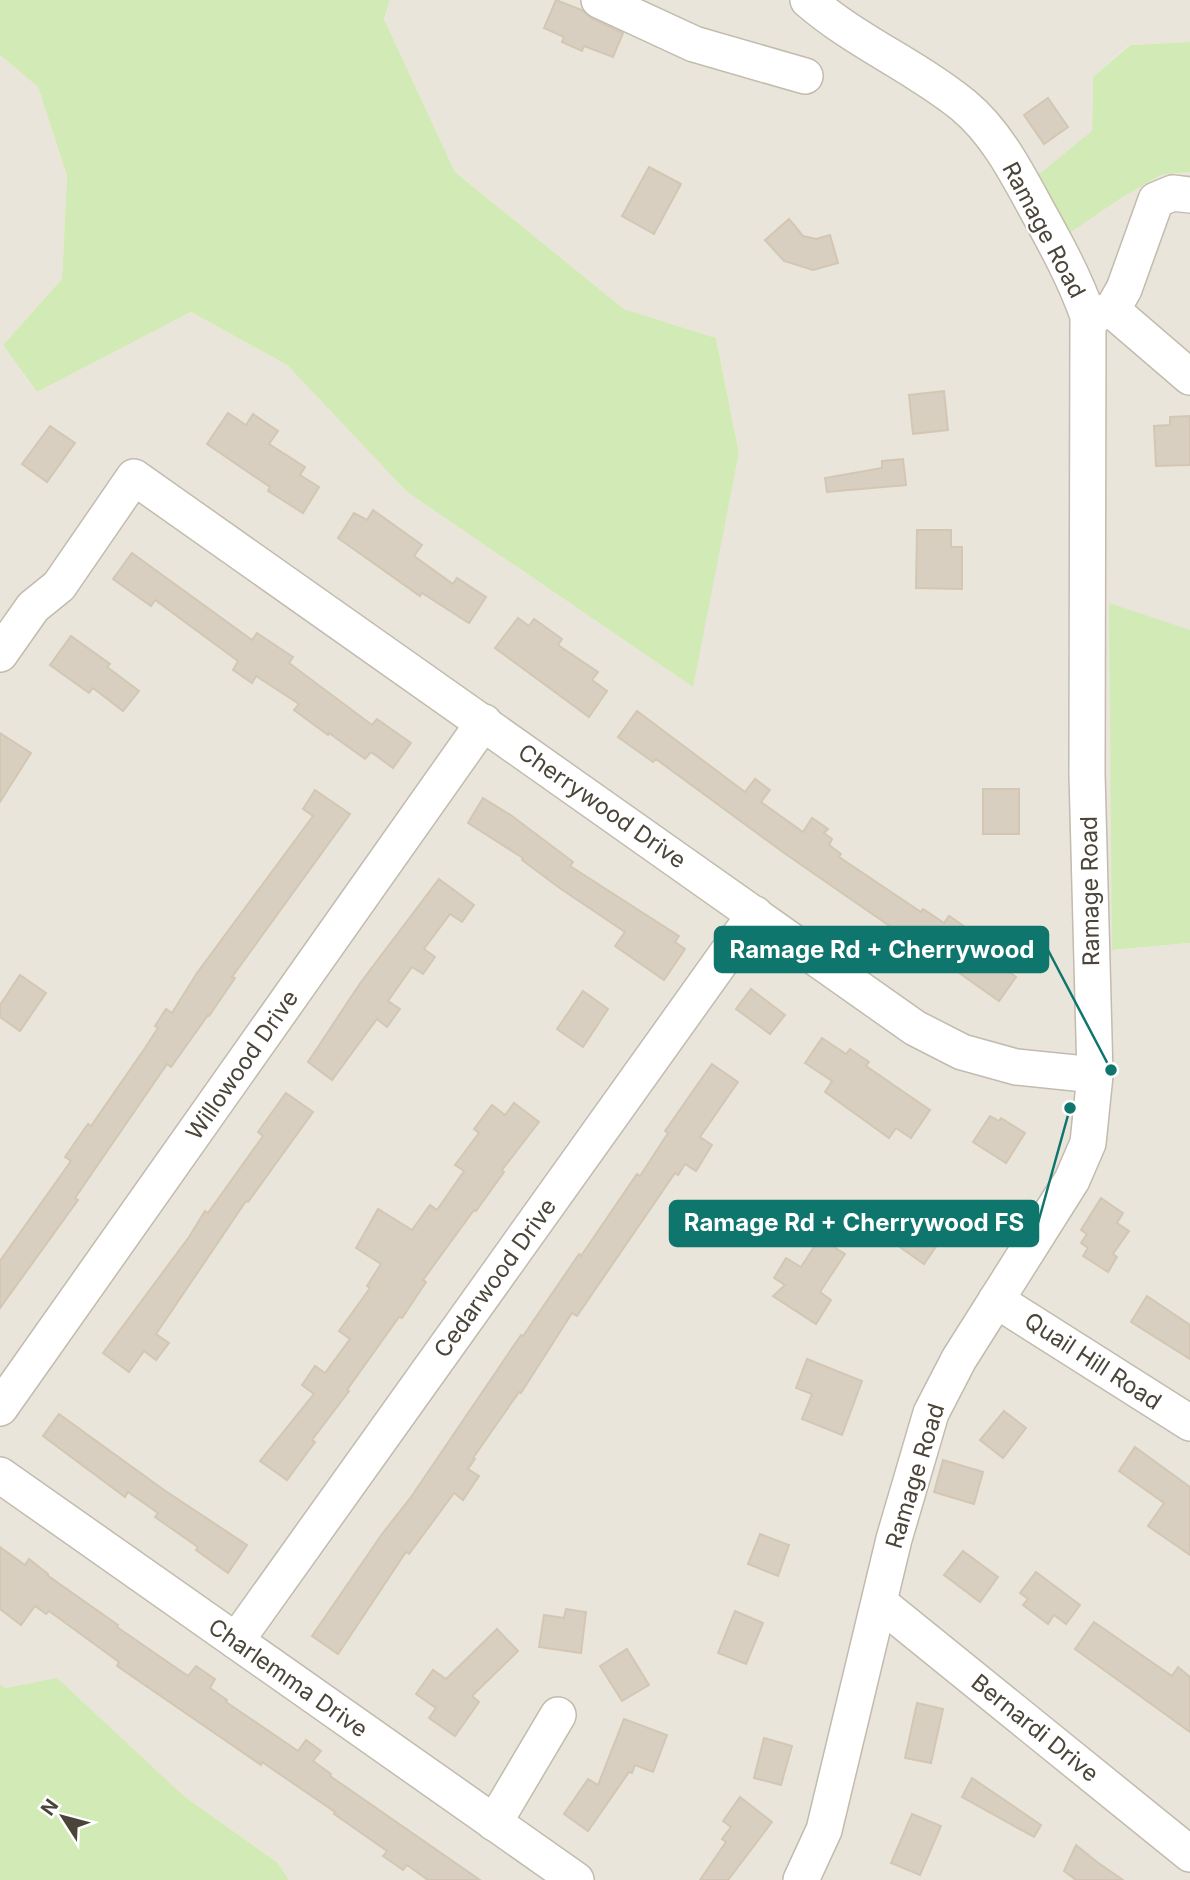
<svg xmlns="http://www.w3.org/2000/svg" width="1190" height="1880" font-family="Inter,sans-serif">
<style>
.residential{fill:#eae5da}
.green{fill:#d2eab5}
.building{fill:#d8cfc1;stroke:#d3c7b4;stroke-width:2}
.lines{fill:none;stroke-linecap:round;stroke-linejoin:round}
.minor-casing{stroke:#c2bbae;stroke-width:38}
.minor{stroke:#fff;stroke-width:35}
.labels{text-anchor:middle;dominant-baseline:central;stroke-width:5;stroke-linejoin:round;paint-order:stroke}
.street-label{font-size:23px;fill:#4b4439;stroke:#fff}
.leader{fill:none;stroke:#0f766e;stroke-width:2.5}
.callout-dot{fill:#0f766e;stroke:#fff;stroke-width:2.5}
.callout{fill:#0f766e;stroke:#0f766e;stroke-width:2.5}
.callout-label{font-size:24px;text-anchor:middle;font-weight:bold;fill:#fff}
</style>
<rect width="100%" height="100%" fill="#f6f3ec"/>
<!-- residential -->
<polygon class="residential" points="390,0 1190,0 1190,42 1129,45 1093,77 1092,131 1118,200 1161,175 1190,172 1190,630 1188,629 1113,950 1190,943 1190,1880 289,1880 278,1863 184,1796 57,1679 6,1688 0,1684 0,55 38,87 67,176 62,279 3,345 37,392 191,312 287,365 407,492 692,686 739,453 716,338 624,309 455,172 384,19"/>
<!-- green -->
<g class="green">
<polygon points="0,0 390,0 384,19 455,172 624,309 716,338 739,453 693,687 407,492 287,365 191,312 37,392 3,345 62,279 67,176 38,87 0,55"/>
<polygon points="1190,42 1190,172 1161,175 1118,200 1068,234 1037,176 1092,131 1093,77 1130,45"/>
<polygon points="1109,603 1190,630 1190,943 1112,950"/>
<polygon points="57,1678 184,1796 278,1863 289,1880 0,1880 0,1684 6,1688"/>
</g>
<!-- building -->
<g class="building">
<polygon points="556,0 582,10 591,18 623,33 613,57 584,46 582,51 562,42 564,37 544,28"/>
<polygon points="1048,98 1068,127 1044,144 1024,115"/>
<polygon points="649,167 681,184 654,234 622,216"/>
<polygon points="789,219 803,236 816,239 830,235 838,263 813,270 784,261 765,240"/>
<polygon points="944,391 948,430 913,434 909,395"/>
<polygon points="228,413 246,425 253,414 278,431 269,444 305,467 300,475 319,487 303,513 268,491 270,487 207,444"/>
<polygon points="1190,416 1190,465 1156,466 1154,426 1170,425 1170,417"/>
<polygon points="50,426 75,443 47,482 22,464"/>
<polygon points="903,459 906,485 827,492 825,478 882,468 882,461"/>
<polygon points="373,510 422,545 414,556 453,584 457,578 486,597 469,623 422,593 420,596 338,538 354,513 367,520"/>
<polygon points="917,530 951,530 951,547 962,547 962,589 916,588"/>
<polygon points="132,553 252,640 257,633 293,657 289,663 372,725 377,719 411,743 393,768 371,752 365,759 329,733 328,735 294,710 299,704 256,676 252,683 233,670 238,661 155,600 151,606 113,579"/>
<polygon points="518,618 529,626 534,619 562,639 558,645 598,672 592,680 607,691 589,717 495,648"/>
<polygon points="71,636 110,664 107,667 139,691 123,711 93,688 89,693 50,665"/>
<polygon points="637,711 745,792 755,779 770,790 761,802 803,832 812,818 828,829 824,833 832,839 829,845 841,854 839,857 921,912 923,909 944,923 949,916 971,931 965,940 1016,977 999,1001 948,965 946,968 923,952 920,955 901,942 904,936 787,855 656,759 653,762 618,737"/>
<polygon points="0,733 31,753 0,802"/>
<rect x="983" y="789" width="36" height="45"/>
<polygon points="315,790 350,814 232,977 235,978 209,1016 208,1015 171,1067 167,1064 75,1198 78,1200 0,1308 0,1261 71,1161 65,1157 88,1124 91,1126 145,1048 158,1028 155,1026 166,1009 172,1013 197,973 313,816 303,809"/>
<polygon points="483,798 512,816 573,862 570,866 679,936 675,942 685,949 664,980 615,946 625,932 561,889 522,860 523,858 468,823"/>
<polygon points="439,879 474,905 462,922 450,914 424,949 435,957 423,974 412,967 388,1001 400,1009 387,1027 377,1019 332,1080 308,1062 361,982"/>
<polygon points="20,975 46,993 20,1031 0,1017 0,1005"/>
<polygon points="751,989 785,1015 770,1034 736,1009"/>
<polygon points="583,991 608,1009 583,1047 557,1029"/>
<polygon points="822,1038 846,1054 850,1049 869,1062 866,1066 930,1110 911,1138 896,1128 889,1138 825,1092 832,1081 805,1063"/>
<polygon points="712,1064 738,1082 700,1137 712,1145 696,1171 685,1164 678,1175 675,1173 577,1316 572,1313 521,1393 519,1392 473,1458 475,1459 468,1469 479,1476 463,1500 454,1493 409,1554 406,1552 338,1654 312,1636 382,1534 411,1497 521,1335 523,1336 579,1254 581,1256 637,1174 640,1176 668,1133 665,1131"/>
<polygon points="286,1093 313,1112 248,1202 246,1201 156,1334 169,1343 156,1360 144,1351 129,1372 103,1353 189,1237 205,1211 208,1213 263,1136 258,1132"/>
<polygon points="514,1103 539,1122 502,1170 504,1172 476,1211 474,1210 423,1280 426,1282 402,1318 399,1317 347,1390 349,1391 312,1440 315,1442 287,1480 260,1461 314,1394 302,1385 315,1366 325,1373 350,1339 339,1331 370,1288 367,1286 381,1264 356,1248 378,1209 412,1230 430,1205 437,1210 464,1171 455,1165 479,1133 474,1129 492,1105 505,1115"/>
<polygon points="990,1116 999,1121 1001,1118 1025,1133 1006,1163 973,1142"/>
<polygon points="1101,1198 1123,1213 1117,1223 1129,1231 1113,1254 1117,1257 1108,1272 1083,1256 1088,1248 1081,1243 1087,1234 1081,1230"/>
<polygon points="926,1203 953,1222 924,1264 897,1245"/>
<polygon points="820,1238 845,1254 820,1292 831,1300 816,1324 773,1296 785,1285 774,1278 786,1258 801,1267"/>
<polygon points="1147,1296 1190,1325 1190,1359 1131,1322"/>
<polygon points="807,1359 862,1381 842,1435 802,1419 812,1394 796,1388"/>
<polygon points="1004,1411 1026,1428 1003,1458 980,1440"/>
<polygon points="59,1414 164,1490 247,1545 228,1573 196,1550 198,1547 155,1517 158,1513 128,1492 125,1497 43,1436"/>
<polygon points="1135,1447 1190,1487 1190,1555 1148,1526 1164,1503 1119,1471"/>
<polygon points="943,1460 983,1472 974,1504 934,1492"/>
<polygon points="760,1534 789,1545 778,1576 748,1564"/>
<polygon points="0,1547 25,1565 29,1559 48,1574 47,1575 118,1625 117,1627 188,1676 196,1666 215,1679 210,1688 227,1700 226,1702 298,1751 306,1740 321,1751 313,1761 331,1774 330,1776 480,1880 428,1880 407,1865 403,1870 383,1856 387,1851 334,1814 335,1812 262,1762 261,1765 117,1666 119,1662 49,1611 46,1614 35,1606 21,1625 0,1609"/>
<polygon points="963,1551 998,1577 980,1602 944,1575"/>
<polygon points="1036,1572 1080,1605 1066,1624 1054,1615 1048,1624 1023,1605 1028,1599 1020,1593"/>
<polygon points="566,1609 586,1612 581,1653 539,1647 544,1615 564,1618"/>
<polygon points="735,1611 763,1623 746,1664 718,1653"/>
<polygon points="1094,1622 1172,1676 1178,1667 1190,1677 1190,1732 1075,1649"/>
<polygon points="497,1629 518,1651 472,1696 479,1702 455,1736 429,1718 436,1708 416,1694 433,1670 446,1679"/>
<polygon points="627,1649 649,1685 622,1701 600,1666"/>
<polygon points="917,1703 943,1709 931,1763 905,1758"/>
<polygon points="624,1719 667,1735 653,1772 635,1765 632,1773 629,1772 588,1831 564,1814 588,1779 598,1785"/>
<polygon points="764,1738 792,1746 781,1785 754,1778"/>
<polygon points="972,1778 1041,1825 1034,1837 962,1797"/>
<polygon points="740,1797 772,1822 728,1880 700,1880 726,1842 722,1839 731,1827 723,1821"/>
<polygon points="912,1814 941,1826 920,1875 891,1863"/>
<polygon points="1076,1845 1097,1862 1123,1880 1076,1880 1064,1871"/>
</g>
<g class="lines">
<defs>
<g id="minor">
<polyline points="599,0 694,44 805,76"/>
<polyline points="1112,310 1190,377"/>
<polyline points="1088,316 1112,310 1124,289 1156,200 1173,193 1190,195"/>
<polyline points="0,654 33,607 59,586 134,477 915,1028 962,1052 1016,1067 1095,1075"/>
<polyline points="996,1300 1190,1423"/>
<polyline points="0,1408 484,722"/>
<polyline points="0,1475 576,1880"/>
<polyline points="880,1603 1190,1854"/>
<polyline points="236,1641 755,914"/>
<polyline points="494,1823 558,1715"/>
<path d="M801 1880 824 1830 894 1539 931 1413 959 1359 1072 1180 1088 1143 1095 1075 1087 774 1088 316C1075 279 1056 244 1037 210 1017 173 996 132 963 105 915 66 855 41 808 0"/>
</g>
</defs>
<!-- minor casing -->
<use href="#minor" class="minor-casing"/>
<!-- minor -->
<use href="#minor" class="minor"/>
</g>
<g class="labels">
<!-- street labels -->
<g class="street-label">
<text transform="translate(1044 230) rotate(62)">Ramage Road</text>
<text transform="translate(602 806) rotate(35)">Cherrywood Drive</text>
<text transform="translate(1090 891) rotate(-91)">Ramage Road</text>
<text transform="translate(242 1065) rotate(-55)">Willowood Drive</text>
<text transform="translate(495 1278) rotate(-54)">Cedarwood Drive</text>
<text transform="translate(1093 1361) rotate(33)">Quail Hill Road</text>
<text transform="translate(915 1476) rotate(-73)">Ramage Road</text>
<text transform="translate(288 1678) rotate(35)">Charlemma Drive</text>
<text transform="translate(1035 1728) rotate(39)">Bernardi Drive</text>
</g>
</g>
<!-- callouts -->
<path class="leader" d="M1111 1070L1048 950M1070 1108L1038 1223"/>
<g class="callout-dot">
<circle cx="1111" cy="1070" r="7"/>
<circle cx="1070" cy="1108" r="7"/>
</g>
<g class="callout">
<rect x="715" y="927" width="333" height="45" rx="7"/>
<rect x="670" y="1201" width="368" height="45" rx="7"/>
</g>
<g class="callout-label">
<text x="882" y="958">Ramage Rd + Cherrywood</text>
<text x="854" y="1231">Ramage Rd + Cherrywood FS</text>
</g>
<!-- north arrow -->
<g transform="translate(63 1817) rotate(306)" stroke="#ffffff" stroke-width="5" paint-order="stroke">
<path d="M0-5L12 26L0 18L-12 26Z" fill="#4b4439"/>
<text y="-10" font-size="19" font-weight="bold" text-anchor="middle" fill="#4b4439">N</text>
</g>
</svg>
